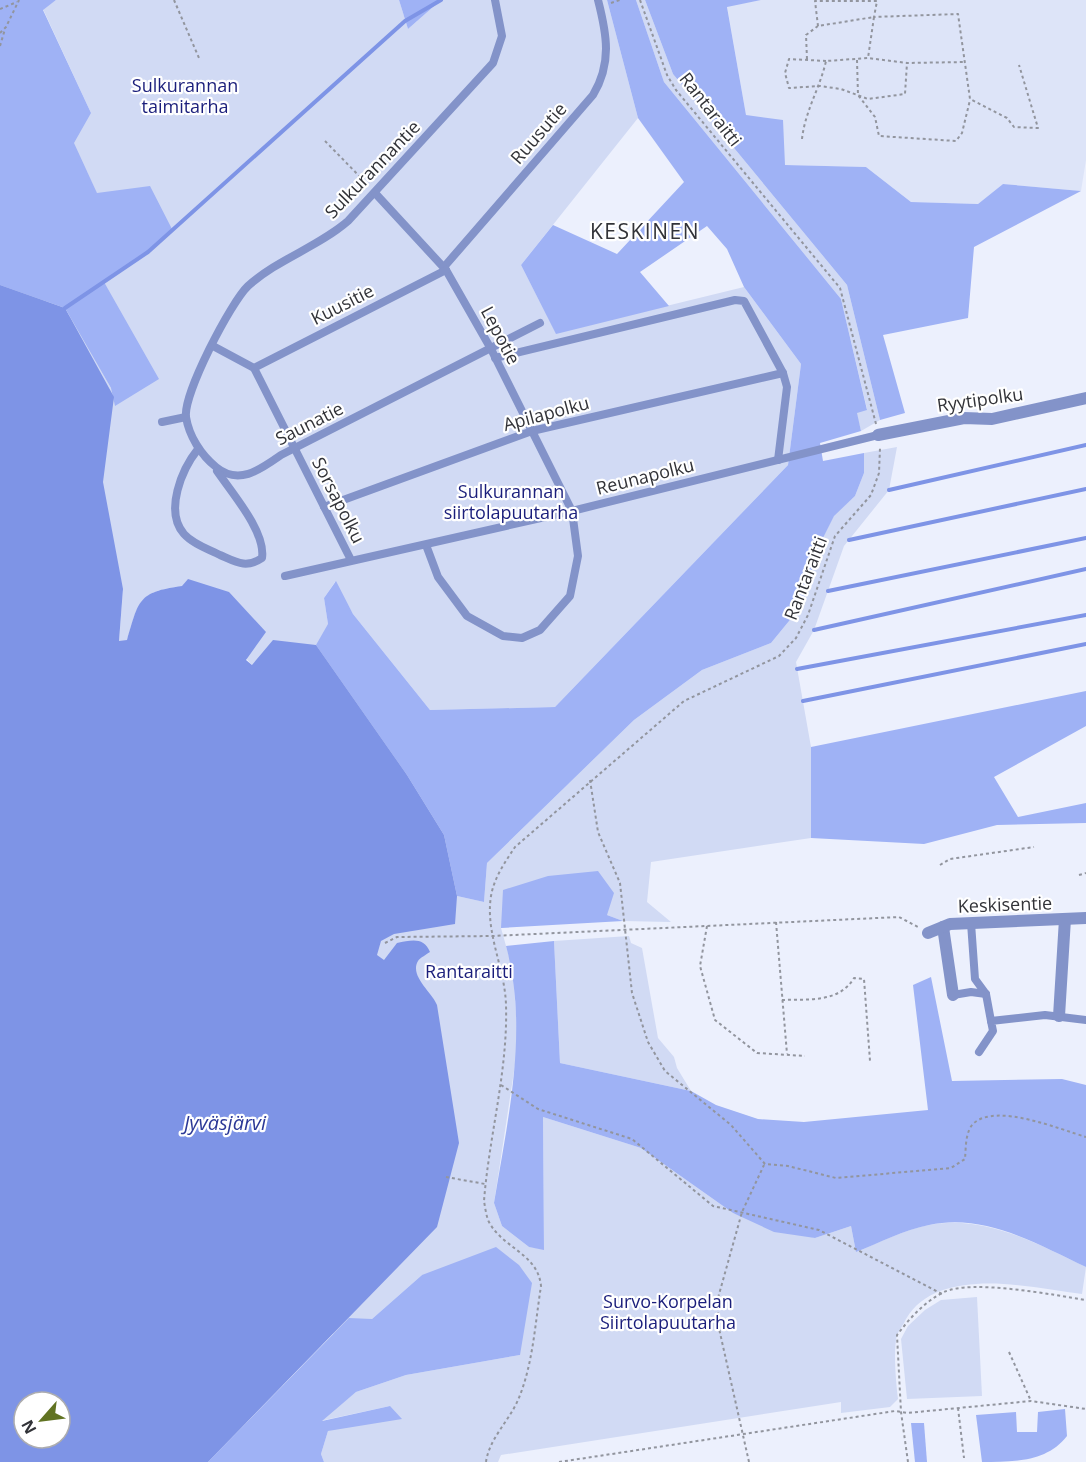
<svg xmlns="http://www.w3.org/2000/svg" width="1086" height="1462" font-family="'Open Sans',sans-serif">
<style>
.built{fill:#dde4f8}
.green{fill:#d1daf4;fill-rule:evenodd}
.forest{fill:#9fb2f5}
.water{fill:#7e94e6;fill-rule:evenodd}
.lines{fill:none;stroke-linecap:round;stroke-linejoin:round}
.stream{stroke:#7e94e6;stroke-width:4}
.path{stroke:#92959e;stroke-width:2;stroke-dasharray:3 3;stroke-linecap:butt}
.service{stroke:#8393c9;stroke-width:8}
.minor{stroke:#8393c9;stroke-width:12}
.labels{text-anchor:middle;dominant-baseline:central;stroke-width:4.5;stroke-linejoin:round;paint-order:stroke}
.park-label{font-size:18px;fill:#1a1e7b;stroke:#fff}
.street-label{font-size:18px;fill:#323338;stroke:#fff}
.water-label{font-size:20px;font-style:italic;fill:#2c3997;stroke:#fff}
.quarter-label{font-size:21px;letter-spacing:1.5px;fill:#323338;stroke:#fff}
</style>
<rect width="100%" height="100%" fill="#ecf0fd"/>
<!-- built -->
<polygon class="built" points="761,0 1086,0 1086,160 1081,191 1003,184 978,204 911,202 866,167 785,165 746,115 727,6"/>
<!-- green -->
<g class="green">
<path d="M0 0 91 113 43 9 56 0H399L408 29 441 0H607L638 118 521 265 556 333 744 287 801 364 788 465 555 707 430 710 353 614 335 582 324 598 328 624 407 775 444 835 457 896 484 902 487 863 634 720 702 670 771 643 803 604 817 550 834 515 855 496 864 473V453L897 447 889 490 844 546 814 630 796 662 811 747V838L651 862 647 902 671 922 623 921 607 915 501 928 513 971 518 1045 494 1203 502 1226 529 1247 544 1249 543 1117 641 1148 733 1213 815 1238 851 1226 856 1252C879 1243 905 1229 929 1225 985 1214 1037 1244 1086 1267L1082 1294C1030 1287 938 1265 906 1319 904 1324 899 1330 897 1335 893 1350 896 1383 898 1399L890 1407 841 1413V1402L501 1455 498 1462H324L321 1454 328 1431 390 1406 320 1421 356 1392 406 1375 520 1355 422 1275 372 1319 60 1438 252 665 182 586C139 591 138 603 127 641H119L123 590 0 726ZM87 172 97 194 173 231 148 252 104 282 111 388 72 317 40 298Z"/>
<polygon points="636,0 645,0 673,74 847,285 880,420 861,431 856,412 867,409 841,299 664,82"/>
<polygon points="629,936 631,943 642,948 658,1038 674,1057 677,1068 691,1091 560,1063 554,941"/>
<polygon points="977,1297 982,1396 907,1399 901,1339 908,1326 925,1310 941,1300"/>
</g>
<!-- forest -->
<g class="forest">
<polygon points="0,0 56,0 43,10 91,113 74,143 97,193 150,186 173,231 148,252 104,282 159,379 115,406 111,388 65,308 0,285"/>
<polygon points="399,0 441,0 408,29"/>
<polygon points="607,0 636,0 664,82 841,299 867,410 857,413 861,431 820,443 823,461 864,453 864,473 855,496 834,516 817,550 803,604 771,643 702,670 634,720 487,863 484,902 457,896 444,835 407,775 316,645 328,624 324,598 336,581 353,614 430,710 555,707 788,465 801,364 744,287 727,249 707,226 640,272 669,306 556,334 521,265 553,225 617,254 684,182 638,118"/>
<polygon points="645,0 761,0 727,7 746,115 783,120 785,165 866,167 911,202 978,204 1003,184 1081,191 974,247 968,318 883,335 905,413 880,420 847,285 673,74"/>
<polygon points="1086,691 1086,726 994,777 1018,817 1086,803 1086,823 997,825 924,844 811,838 811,747"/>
<polygon points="598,871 614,893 607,915 623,921 501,928 503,890 548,876"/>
<path d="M554 941 560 1063 691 1091 716 1105 758 1119 804 1122 928 1110 913 985 931 977 952 1081 1062 1079 1086 1085V1267C1037 1244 985 1213 929 1225 904 1230 879 1243 856 1252L851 1226 815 1238 774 1232 733 1213 641 1148 543 1117 544 1250 529 1247 502 1226 494 1203C508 1118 529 1030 506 946Z"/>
<polygon points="496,1247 519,1265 532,1283 520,1355 406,1375 356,1392 322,1421 390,1406 402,1419 328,1431 321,1454 324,1462 208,1462 349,1318 372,1319 422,1275"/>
<path d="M1065 1409 1067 1436C1047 1462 1014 1462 982 1462L976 1415 1016 1412 1017 1432H1037L1038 1412Z"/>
<polygon points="911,1423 924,1423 927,1462 915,1462"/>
</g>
<!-- water -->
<path class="water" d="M0 285 65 308 114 397 103 482 123 589 119 641 127 640C139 601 137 592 182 586L188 579 229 592 266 632 246 660 252 665 273 640 316 645 407 775 444 835 457 896 455 924 394 934 381 941 377 955 384 960 397 943C412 940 424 937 430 952 427 954 420 958 418 961 409 976 433 993 437 1005L459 1143 437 1227 208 1462H0ZM24 1402H60V1438H24Z"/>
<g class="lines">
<!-- stream -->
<g class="stream">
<polyline points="65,308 148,252 405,21 441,0"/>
<polyline points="889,490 1086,445"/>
<polyline points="849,540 1086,489"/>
<polyline points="828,591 1086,538"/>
<polyline points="814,630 1086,569"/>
<polyline points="797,669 1086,615"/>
<polyline points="803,701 1086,644"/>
</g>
<!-- path -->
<g class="path">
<polyline points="174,0 199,58"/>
<polyline points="640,0 667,75 676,90 840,288 876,424"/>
<polyline points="611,3 620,0"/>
<polyline points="0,9 17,2"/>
<polyline points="818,26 815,1 877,1 874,17 958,14 970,99 1007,118 1014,127 1038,128 1019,65"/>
<polyline points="0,33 6,27 19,0"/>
<polyline points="0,46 5,29"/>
<polyline points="807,59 806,35 818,26 874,17 868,58"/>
<polyline points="857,60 858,95 875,117 879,136 956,141 962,133 970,100"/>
<polyline points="826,61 789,59 785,73 789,88 820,86 841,89 868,99 905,94 907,63"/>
<path d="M802 139C805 111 820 88 826 61L868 58 907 63 964 62"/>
<polyline points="325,141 367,184"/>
<path d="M590 780 598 832 620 883 632 993 648 1042 665 1071 731 1125 765 1164 788 1166 836 1178 951 1168 965 1159C966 1148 965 1131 974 1123 997 1103 1059 1129 1086 1137"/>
<polyline points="940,865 950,859 1034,847"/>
<polyline points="1079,875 1086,873"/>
<polyline points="776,922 787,1054"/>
<polyline points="707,926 700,966 715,1020 757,1053 805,1056"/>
<polyline points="385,943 397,937 492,936 899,917 918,927"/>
<path d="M782 1000C809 999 839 1003 854 978L864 979 870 1061"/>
<polyline points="501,1085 538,1109 632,1139 713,1206 819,1230 942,1294"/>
<polyline points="446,1177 485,1184"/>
<polyline points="1009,1352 1031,1401"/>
<polyline points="958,1408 964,1458"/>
<path d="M486 1462C489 1439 509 1421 518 1400 533 1365 535 1324 541 1286 538 1253 501 1248 488 1220 486 1214 485 1207 484 1201 489 1136 508 1071 506 1005 505 968 485 933 491 896 494 878 505 862 515 847L684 701 779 656 796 638 808 615 835 536 871 495 879 473 880 448"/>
<polyline points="559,1462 895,1411 907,1413 1031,1401 1086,1409"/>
<polyline points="749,1462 718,1324 718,1298 742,1212 764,1165"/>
<path d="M908 1462 901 1412 897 1335C910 1318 924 1302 944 1292 972 1279 1054 1295 1086 1300"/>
</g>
<!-- service -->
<g class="service">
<path d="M495 0 502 36 493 63 348 221C318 247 278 259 248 286 231 302 183 394 186 417 189 436 201 455 216 467 239 486 261 469 281 455L540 323"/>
<polyline points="375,193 446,270 491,349 572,511 578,556 570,596 540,630 522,638 503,636 467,616 438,577 426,545"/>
<path d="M444 267 593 95C612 63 607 35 598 0"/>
<polyline points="213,346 254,368 351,560"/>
<polyline points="495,358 735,300 744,301 783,373 787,387 778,460"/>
<polyline points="254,368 446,270"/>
<polyline points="162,422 186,417"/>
<path d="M198 449C182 469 164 511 184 534 193 544 208 549 220 555 236 562 246 569 262 558 266 532 232 493 217 471"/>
<polyline points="324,507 532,431 783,373"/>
<polyline points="285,576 572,511 878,435"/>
<polyline points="971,923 975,979 986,994 991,1021"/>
<polyline points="953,995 971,992 986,994"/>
<polyline points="979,1052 993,1031 991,1021 1045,1015 1086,1020"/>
</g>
<!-- minor -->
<g class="minor">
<polyline points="878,435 964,418 992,419 1086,398"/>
<polyline points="943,927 953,995"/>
<polyline points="928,933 950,924 1086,918"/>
<polyline points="1059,1016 1065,919"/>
</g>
</g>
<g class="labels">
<!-- park labels -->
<g class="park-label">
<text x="185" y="85">Sulkurannan<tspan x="185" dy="21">taimitarha</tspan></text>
<text x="511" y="491">Sulkurannan<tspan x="511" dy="21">siirtolapuutarha</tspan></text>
<text x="469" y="971">Rantaraitti</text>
<text x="668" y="1301">Survo-Korpelan<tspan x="668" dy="21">Siirtolapuutarha</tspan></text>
</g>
<!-- street labels -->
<g class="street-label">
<text transform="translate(711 109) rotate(52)">Rantaraitti</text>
<text transform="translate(538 133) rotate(-49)">Ruusutie</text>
<text transform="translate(372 169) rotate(-46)">Sulkurannantie</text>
<text transform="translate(342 304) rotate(-27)">Kuusitie</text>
<text transform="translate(501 335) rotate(62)">Lepotie</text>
<text transform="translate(980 399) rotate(-8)">Ryytipolku</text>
<text transform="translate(546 413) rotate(-15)">Apilapolku</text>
<text transform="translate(309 423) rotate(-27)">Saunatie</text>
<text transform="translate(645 476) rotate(-14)">Reunapolku</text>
<text transform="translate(339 500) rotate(63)">Sorsapolku</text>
<text transform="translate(805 578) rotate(-69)">Rantaraitti</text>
<text transform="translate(1005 904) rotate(-2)">Keskisentie</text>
</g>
<!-- water labels -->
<g class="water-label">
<text x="225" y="1122">Jyväsjärvi</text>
</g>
<!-- quarter labels -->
<g class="quarter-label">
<text x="645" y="231">KESKINEN</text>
</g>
</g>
<!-- north arrow -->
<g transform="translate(42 1420) rotate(242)"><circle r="28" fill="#ffffff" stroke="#adadaf" stroke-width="1.5"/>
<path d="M0-4.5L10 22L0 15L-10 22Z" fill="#617322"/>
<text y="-9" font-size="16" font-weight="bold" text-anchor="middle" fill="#323338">N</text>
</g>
</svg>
